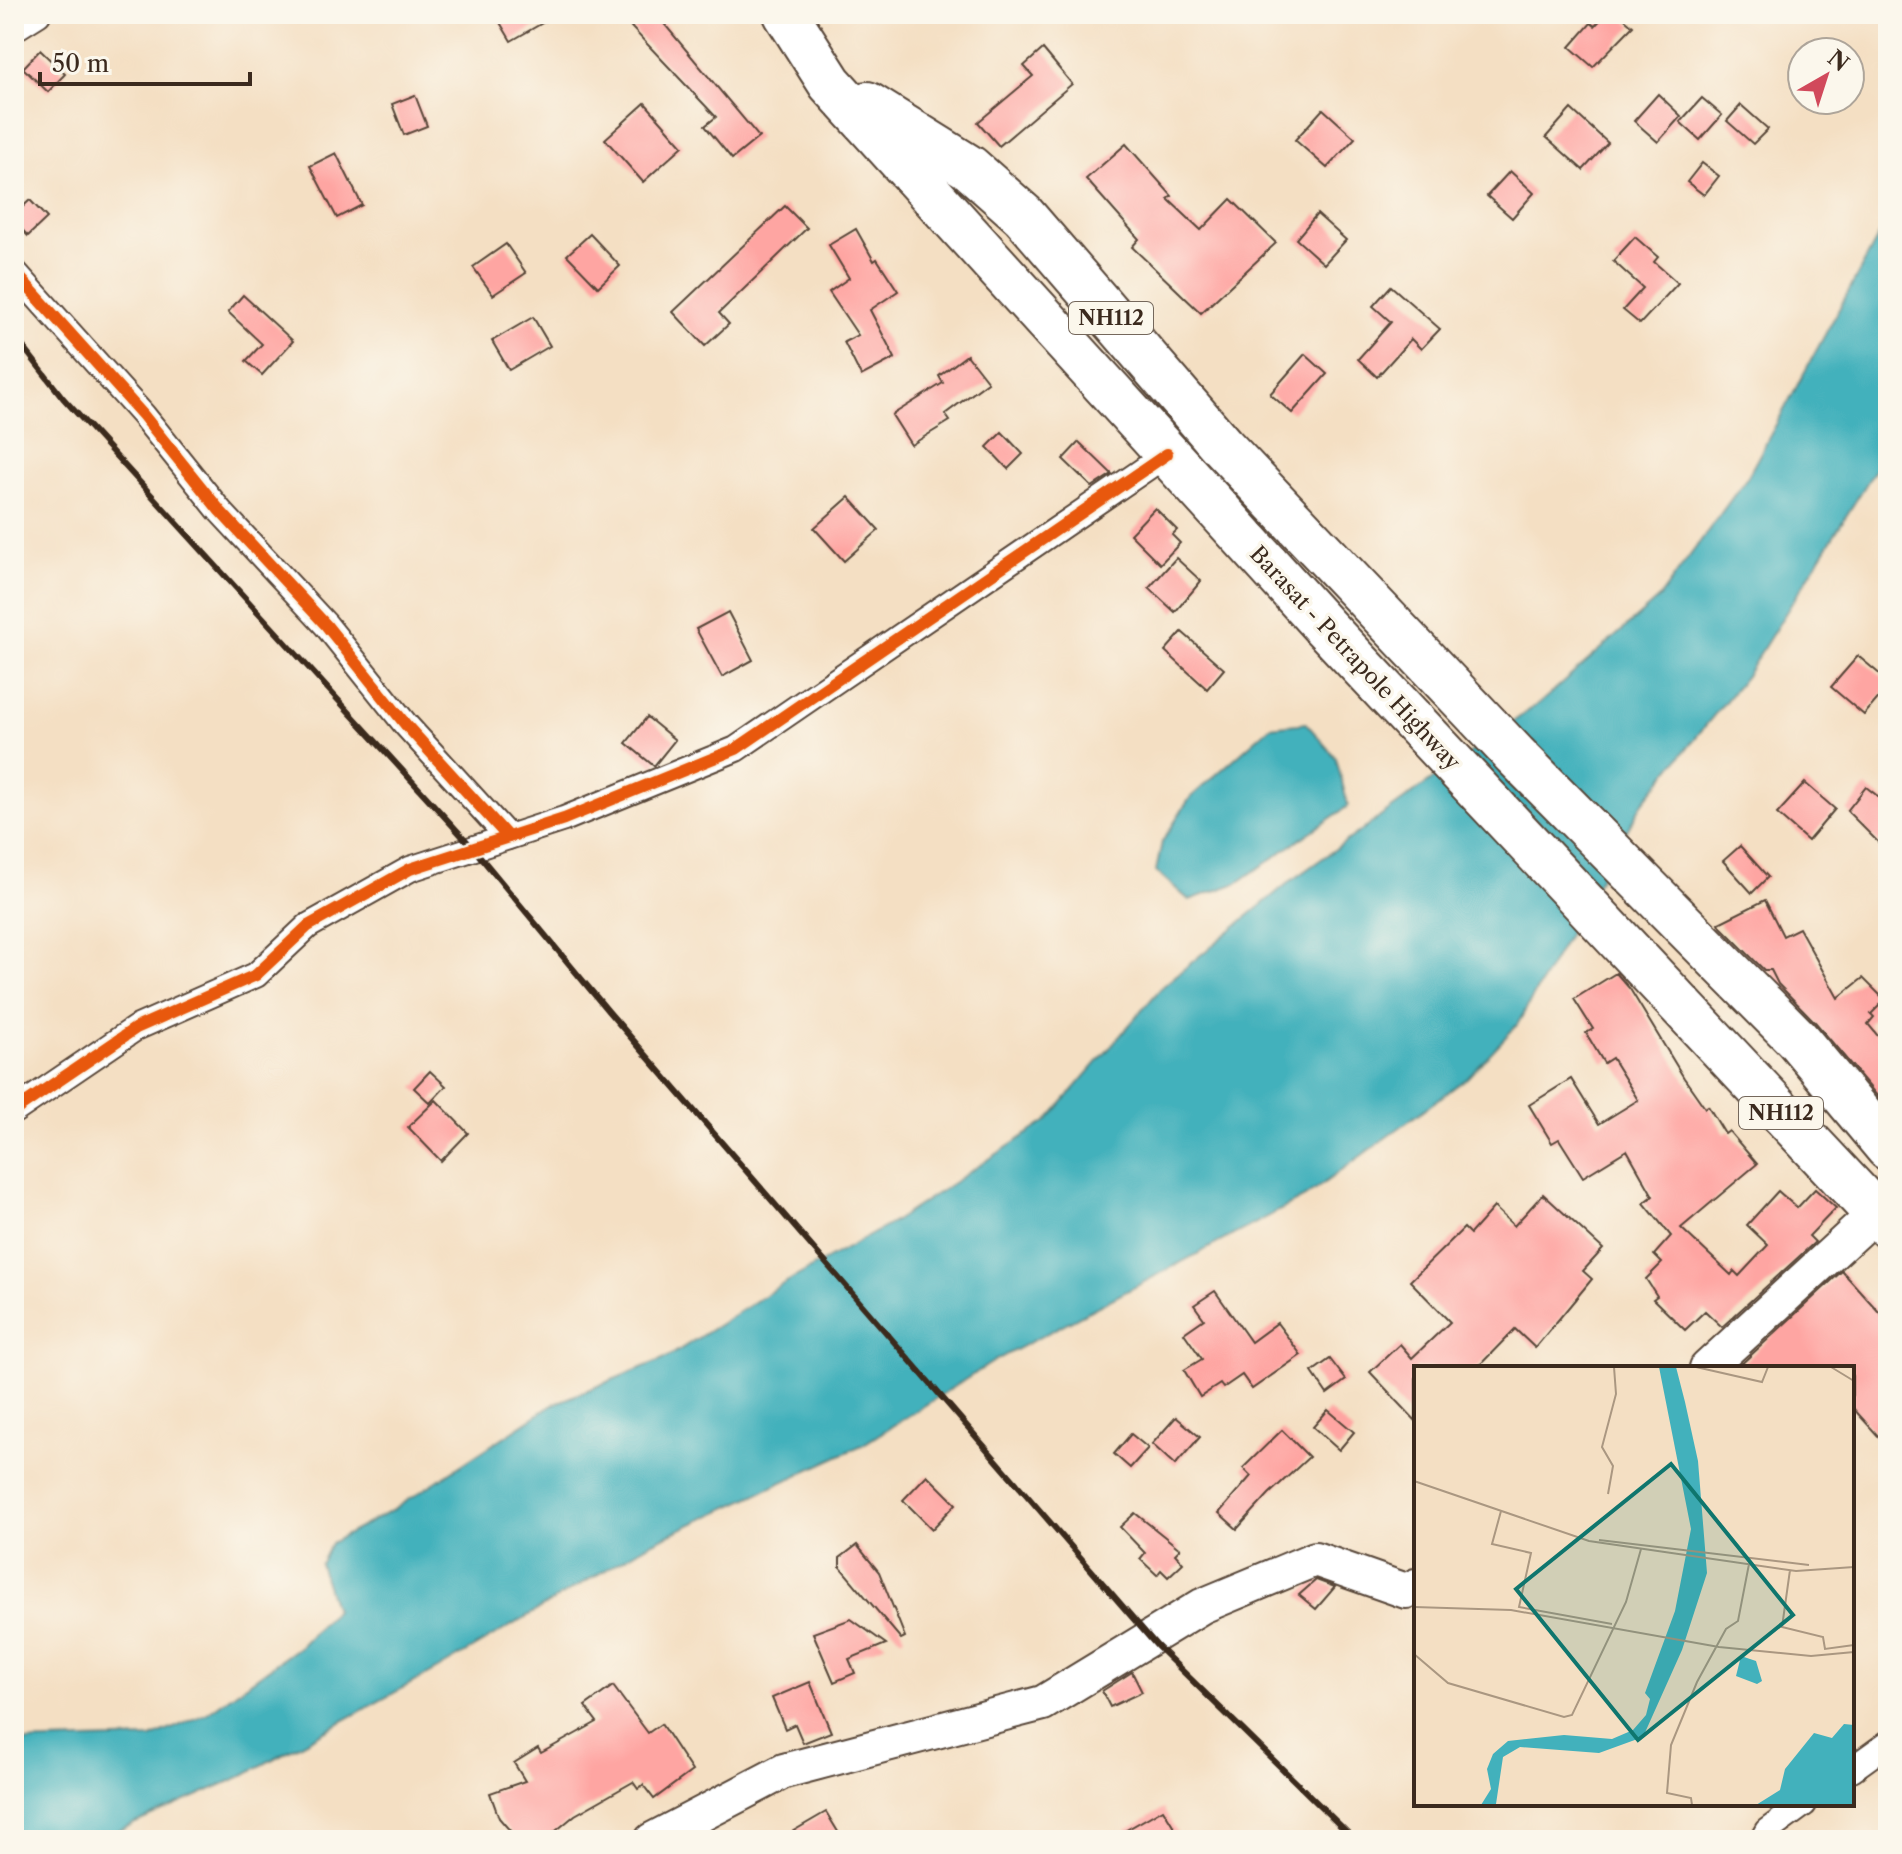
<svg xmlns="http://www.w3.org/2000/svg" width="1902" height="1854" font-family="'Libre Caslon Text',serif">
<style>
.water{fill:#42b1bc;stroke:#3e6e6d;stroke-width:2}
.building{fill:#fea5a2}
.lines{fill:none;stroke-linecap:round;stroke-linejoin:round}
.street-casing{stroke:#574537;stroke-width:28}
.secondary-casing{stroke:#574537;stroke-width:38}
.highway-casing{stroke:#574537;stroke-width:48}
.street{stroke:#fff;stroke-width:24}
.secondary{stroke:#fff;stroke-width:34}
.highway{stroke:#fff;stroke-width:44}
.rail{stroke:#3b2a1e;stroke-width:6}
.cycleway-casing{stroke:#fbf7ec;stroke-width:17}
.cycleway{stroke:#e8590c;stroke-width:12}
.labels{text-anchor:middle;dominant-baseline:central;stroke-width:7;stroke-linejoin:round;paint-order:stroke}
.shield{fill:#fbf7ec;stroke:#75685c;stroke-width:2}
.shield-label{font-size:20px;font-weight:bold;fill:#3b2a1e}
.street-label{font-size:22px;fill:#3b2a1e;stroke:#fbf7ec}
.inset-road{fill:none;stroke:#aa9781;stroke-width:2}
.view{fill:#0f766e;fill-opacity:0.15;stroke:#0f766e;stroke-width:4}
.inset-edge{fill:none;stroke:#3b2a1e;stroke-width:4}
</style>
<rect width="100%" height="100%" fill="#fbf7ec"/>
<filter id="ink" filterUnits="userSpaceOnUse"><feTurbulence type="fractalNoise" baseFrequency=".0125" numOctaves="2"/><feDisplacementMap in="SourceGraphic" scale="16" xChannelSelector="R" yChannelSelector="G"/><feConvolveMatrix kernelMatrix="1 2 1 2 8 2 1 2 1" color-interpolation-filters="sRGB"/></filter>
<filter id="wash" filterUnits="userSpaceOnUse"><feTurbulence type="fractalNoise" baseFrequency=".006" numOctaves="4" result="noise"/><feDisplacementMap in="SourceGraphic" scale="32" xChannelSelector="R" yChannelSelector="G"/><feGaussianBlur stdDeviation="1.8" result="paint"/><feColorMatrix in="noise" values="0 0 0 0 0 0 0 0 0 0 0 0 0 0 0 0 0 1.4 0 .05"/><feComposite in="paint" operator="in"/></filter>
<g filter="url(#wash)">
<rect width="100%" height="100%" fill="#f4dfc3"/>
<!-- water -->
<g class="water">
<polygon points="1888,219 1888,449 1746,676 1643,802 1517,1025 1467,1078 1305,1197 996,1360 862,1445 651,1543 436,1670 242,1776 97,1840 14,1840 14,1742 151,1738 206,1714 300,1646 335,1610 320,1564 331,1543 393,1510 554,1404 668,1357 781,1285 892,1223 1047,1121 1162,987 1288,883 1542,701 1659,598 1748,476"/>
<polygon points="1306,723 1336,758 1348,806 1237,883 1189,900 1156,871 1162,842 1190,798 1270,727"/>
</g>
<g id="blocks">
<!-- building -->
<g class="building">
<polygon points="495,14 558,14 511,41"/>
<polygon points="649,14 656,14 759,137 732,159 705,126 716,117 631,27"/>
<polygon points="1606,14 1619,14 1633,26 1593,67 1570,47 1591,23 1595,26"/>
<polygon points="1043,49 1072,84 999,146 978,122 1033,76 1024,66"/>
<polygon points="40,50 65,74 48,92 23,68"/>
<polygon points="1658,94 1681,116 1658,142 1634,121"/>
<polygon points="415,95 427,126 404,135 392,104"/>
<polygon points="1702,98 1722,115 1700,140 1680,122"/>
<polygon points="645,103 683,146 643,182 605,139"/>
<polygon points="1741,105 1768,129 1753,144 1727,121"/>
<polygon points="1323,109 1355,138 1327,168 1295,140"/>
<polygon points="1571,109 1608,143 1583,170 1546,137"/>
<polygon points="1126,144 1172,196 1168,199 1201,230 1231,199 1276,243 1201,313 1132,247 1139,239 1086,179"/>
<polygon points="336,153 362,205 337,218 310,166"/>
<polygon points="1702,163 1719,176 1704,195 1687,182"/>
<polygon points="1510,171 1534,193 1512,218 1487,196"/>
<polygon points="30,200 47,218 28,236 14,221 14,215"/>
<polygon points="785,206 807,228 719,313 729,324 705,346 673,312"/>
<polygon points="1317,214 1346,240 1324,264 1296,239"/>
<polygon points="856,229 874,261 877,259 898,291 870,310 895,358 861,376 844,342 858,335 829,292 849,278 829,245"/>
<polygon points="590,234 620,266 598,287 567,255"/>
<polygon points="1635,237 1658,257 1654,262 1678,283 1640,324 1623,310 1643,288 1613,261"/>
<polygon points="506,244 526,273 493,295 473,267"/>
<polygon points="1391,286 1440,329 1421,349 1411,339 1377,377 1358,359 1391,322 1373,306"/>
<polygon points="243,295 293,341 262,375 246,361 262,344 228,312"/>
<polygon points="533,317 550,346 509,370 492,341"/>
<polygon points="1305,354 1327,374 1292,413 1270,394"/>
<polygon points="967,355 988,382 945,414 950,421 911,445 892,415 943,383 939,376"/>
<polygon points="1002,432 1023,454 1008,469 987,447"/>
<polygon points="1079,442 1112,474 1092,487 1063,459"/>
<polygon points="849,497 879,530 844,561 814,528"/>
<polygon points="1155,508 1177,530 1172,535 1180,543 1160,564 1130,534"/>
<polygon points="1176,558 1201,581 1175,612 1149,588"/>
<polygon points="728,612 753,660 722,677 696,629"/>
<polygon points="1182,632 1224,669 1207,689 1165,651"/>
<polygon points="1858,656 1888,681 1888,687 1864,715 1831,687"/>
<polygon points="647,717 675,740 654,766 626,743"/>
<polygon points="1805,783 1835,809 1808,841 1777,814"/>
<polygon points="1866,787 1888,804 1888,852 1847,811"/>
<polygon points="1740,846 1768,877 1752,893 1723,861"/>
<polygon points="1765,900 1783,936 1799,928 1838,998 1863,978 1885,1000 1871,1014 1874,1017 1868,1024 1888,1048 1888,1109 1816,1023 1778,984 1771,970 1764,970 1721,927 1719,923"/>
<polygon points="1616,973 1630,989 1684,1078 1705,1108 1708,1106 1725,1134 1729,1131 1757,1164 1681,1228 1731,1275 1734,1271 1739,1276 1768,1245 1747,1225 1778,1191 1797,1208 1815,1189 1836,1208 1809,1236 1815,1242 1722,1327 1705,1311 1685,1330 1653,1299 1657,1296 1646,1279 1662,1263 1654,1255 1671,1236 1644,1203 1653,1196 1627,1150 1583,1177 1559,1139 1552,1143 1529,1105 1571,1079 1599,1124 1638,1100 1612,1058 1604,1063 1586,1033 1593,1029 1574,999"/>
<polygon points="430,1071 446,1086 430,1103 414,1088"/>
<polygon points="436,1100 468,1133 441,1161 408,1127"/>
<polygon points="1543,1194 1603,1249 1583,1271 1592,1279 1535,1348 1515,1329 1477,1368 1416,1368 1416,1421 1370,1372 1400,1344 1412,1358 1450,1322 1410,1281 1464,1228 1470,1234 1494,1207 1514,1226"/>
<polygon points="1842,1271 1888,1322 1888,1447 1852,1407 1852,1368 1737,1368"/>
<polygon points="1215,1291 1251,1342 1277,1323 1301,1355 1252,1389 1242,1375 1223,1388 1220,1384 1200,1397 1184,1370 1202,1359 1184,1333 1204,1319 1194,1305"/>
<polygon points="1330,1359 1346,1380 1327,1394 1312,1372"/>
<polygon points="1328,1410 1354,1432 1339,1450 1313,1427"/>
<polygon points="1176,1417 1200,1437 1175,1465 1152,1444"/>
<polygon points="1282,1430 1309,1457 1269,1494 1237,1529 1219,1513 1251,1476 1243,1468"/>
<polygon points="1131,1434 1148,1448 1130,1468 1114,1454"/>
<polygon points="927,1475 956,1504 932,1529 903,1500"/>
<polygon points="1135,1513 1180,1549 1175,1554 1183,1563 1168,1577 1161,1570 1157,1575 1140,1559 1145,1553 1120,1527"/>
<polygon points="857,1545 879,1572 905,1637 901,1639 840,1567 840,1558"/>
<polygon points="1316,1580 1335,1587 1316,1609 1299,1595"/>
<polygon points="851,1619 886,1644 849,1659 855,1673 834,1682 813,1633"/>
<polygon points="1132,1672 1142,1692 1110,1707 1102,1691"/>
<polygon points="810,1682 831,1732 803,1743 795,1724 785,1729 772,1698"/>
<polygon points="613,1686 648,1733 661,1724 692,1771 654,1799 643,1785 638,1789 633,1782 575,1815 545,1840 518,1840 499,1818 490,1793 525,1781 514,1763 538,1748 541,1753 597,1722 585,1706"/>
<polygon points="1163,1809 1177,1832 1163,1840 1109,1840"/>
<polygon points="826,1812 843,1840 778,1840"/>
</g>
</g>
</g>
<g filter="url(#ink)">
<use href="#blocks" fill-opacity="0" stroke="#574537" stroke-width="2"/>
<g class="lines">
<defs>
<g id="street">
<polyline points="14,29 38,14"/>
<polyline points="14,271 143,415 220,511 326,625 406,725 508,837"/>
<polyline points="14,1111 136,1028 256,975 308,926 410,869 564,819 736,749 1167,454"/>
<polyline points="1852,1769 1888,1743"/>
<polyline points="1762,1840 1767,1831 1804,1804"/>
</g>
<g id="secondary">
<polyline points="1707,1368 1876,1213"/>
<polyline points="652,1840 784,1771 1043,1703 1202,1606 1315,1559 1406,1591 1416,1586"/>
</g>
<g id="highway">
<polyline points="786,14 830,83 1322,624 1888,1226"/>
<polyline points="867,104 970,168 1023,215 1222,446 1515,755 1797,1039 1888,1148"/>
</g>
</defs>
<!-- street casing -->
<use href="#street" class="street-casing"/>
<!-- secondary casing -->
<use href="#secondary" class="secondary-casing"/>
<!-- highway casing -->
<use href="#highway" class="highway-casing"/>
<!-- street -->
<use href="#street" class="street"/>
<!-- secondary -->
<use href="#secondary" class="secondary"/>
<!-- highway -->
<use href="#highway" class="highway"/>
<!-- rail -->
<polyline class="rail" points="14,335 63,398 473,848 608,1011 1157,1646 1355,1840"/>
<defs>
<g id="cycleway">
<polyline points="14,271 143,415 220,511 326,625 406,725 508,837"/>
<polyline points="14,1111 136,1028 256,975 308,926 410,869 564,819 736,749 1167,454"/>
</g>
</defs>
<!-- cycleway casing -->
<use href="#cycleway" class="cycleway-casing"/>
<!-- cycleway -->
<use href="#cycleway" class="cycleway"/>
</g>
</g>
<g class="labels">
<!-- shield labels -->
<g class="shield">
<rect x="1069" y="302" width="84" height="32" rx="6"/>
<rect x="1739" y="1097" width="84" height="32" rx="6"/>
</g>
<g class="shield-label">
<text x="1111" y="318">NH112</text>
<text x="1781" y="1113">NH112</text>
</g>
<!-- street labels -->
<g class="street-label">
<text transform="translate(1355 658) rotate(47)">Barasat - Petrapole Highway</text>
</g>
</g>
<!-- overview -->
<g transform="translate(1414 1366)">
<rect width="440" height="440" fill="#f4dfc3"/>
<path d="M245 1H262L271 36 284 95 293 207 268 284 229 371 185 387 106 381 89 391 82 438 67 439 77 423 73 403 79 388 94 375 150 369 198 373 219 364 232 349 236 333 231 327 261 245 277 163ZM327 290 342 295 348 315 343 318 322 310ZM430 358 440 359V439H342L366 424 371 403 400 367 418 372Z" fill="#42b1bc"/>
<path class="inset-road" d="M282 1 348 16 354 1M417 1 440 15M0 115 175 175 382 205 440 201M194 128 199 100 188 81 202 28 200 1M87 145 78 178 117 187 105 241 198 258M185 174 395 199M376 204 368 261 409 271 411 283 440 279M0 241 97 244 305 281 397 290 440 286M0 288 34 317 150 351 158 349 212 236 227 183M278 439 277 432 253 427 257 379 283 316 312 263 324 255 335 198"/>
<path class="view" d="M257 98 379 249 224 374 102 223Z"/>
<rect width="440" height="440" class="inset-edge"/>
</g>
<!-- margin -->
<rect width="1902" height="1854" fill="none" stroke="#fbf7ec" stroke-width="48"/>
<!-- north arrow -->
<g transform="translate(1826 76) rotate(39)"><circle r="38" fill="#fbf7ec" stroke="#aea59a" stroke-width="2"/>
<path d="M0-6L14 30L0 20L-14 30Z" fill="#d1495b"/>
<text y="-12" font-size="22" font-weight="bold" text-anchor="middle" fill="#3b2a1e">N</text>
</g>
<!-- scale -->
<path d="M40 72v12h210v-12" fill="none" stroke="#3b2a1e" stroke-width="4"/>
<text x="52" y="72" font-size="24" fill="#3b2a1e" stroke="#fbf7ec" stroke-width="6" paint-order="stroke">50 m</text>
</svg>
